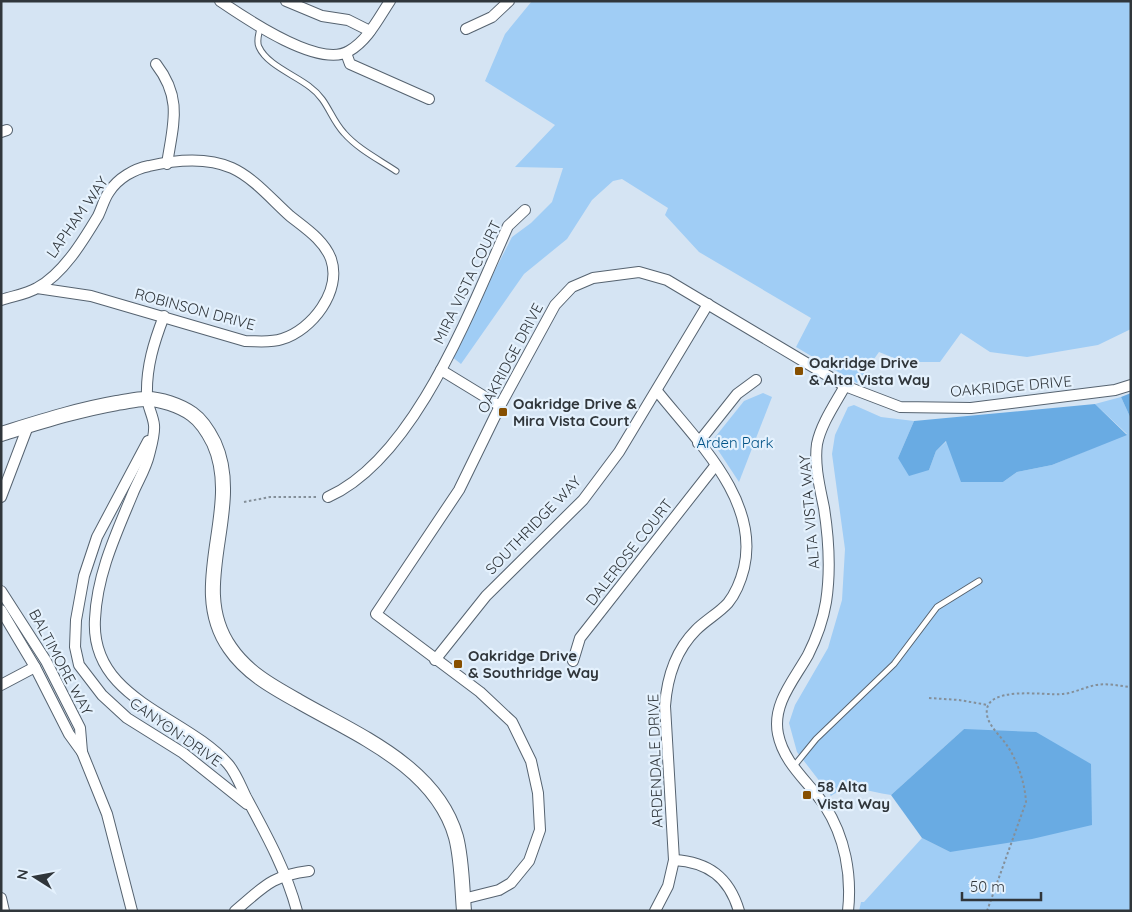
<svg xmlns="http://www.w3.org/2000/svg" width="1132" height="912" font-family="Quicksand,sans-serif">
<style>
.green{fill:#a0cdf5}
.forest{fill:#69abe3}
.lines{fill:none;stroke-linecap:round;stroke-linejoin:round}
.service-casing{stroke:#566370;stroke-width:7}
.minor-casing{stroke:#566370;stroke-width:12}
.tertiary-casing{stroke:#566370;stroke-width:16}
.path{stroke:#848f99;stroke-width:2;stroke-dasharray:2.5 2.5;stroke-linecap:butt}
.service{stroke:#fff;stroke-width:5}
.minor{stroke:#fff;stroke-width:10}
.tertiary{stroke:#fff;stroke-width:14}
.poi-dot{fill:#864f00;stroke:#e4f1fd;stroke-width:2}
.labels{text-anchor:middle;dominant-baseline:central;stroke-width:4.5;stroke-linejoin:round;paint-order:stroke}
.street-label{font-size:15px;fill:#30363b;stroke:#e4f1fd}
.poi-label{font-size:15px;font-weight:bold;fill:#30363b;stroke:#e4f1fd;text-anchor:start}
.park-label{font-size:15px;fill:#005286;stroke:#e4f1fd}
</style>
<rect width="100%" height="100%" fill="#d5e4f3"/>
<!-- green -->
<g class="green">
<polygon points="532,1 1131,1 1131,329 1098,345 1027,357 990,352 961,333 940,362 904,362 879,352 857,383 796,347 811,318 699,252 665,215 668,208 622,179 613,181 592,200 567,239 524,274 461,364 451,356 512,237 531,223 552,202 563,168 515,167 555,125 485,81 505,34"/>
<polygon points="763,393 772,397 739,482 712,441 744,401"/>
<path d="M1121 397 1131 419V911H859L861 902H864L922 838 950 852 964 729 891 795C872 792 848 783 831 796L797 752 789 723 795 705 828 648 842 600 845 549 832 454 835 435 848 407 854 405 881 417 914 421 898 458 929 470 936 451 947 441 953 457 1003 482 1017 472 1052 465 1127 434 1095 404Z"/>
</g>
<!-- forest -->
<g class="forest">
<polygon points="1131,393 1131,419 1121,397"/>
<polygon points="1095,404 1127,435 1052,465 1017,472 1003,482 961,482 946,441 936,451 929,470 909,476 898,458 914,421"/>
<polygon points="964,729 1036,732 1091,764 1092,825 1032,839 950,852 922,838 891,795"/>
</g>
<g class="lines">
<defs>
<g id="service">
<path d="M260 28C259 34 256 41 259 47 267 65 295 75 310 87 328 100 330 118 344 133 358 149 378 159 396 171"/>
<polyline points="794,766 816,739 894,664 937,607 979,581"/>
</g>
<g id="minor">
<path d="M220 1C245 18 319 69 349 51 368 40 378 19 390 1"/>
<polyline points="286,1 322,16 348,20 370,31"/>
<polyline points="466,29 492,17 509,1"/>
<polyline points="346,53 350,64 429,99"/>
<path d="M156 64C183 99 173 124 167 164"/>
<polyline points="1,132 7,130"/>
<path d="M1 300C13 296 27 294 37 288 63 274 83 241 98 216 102 208 104 199 109 192 118 178 134 169 149 166 175 160 207 157 232 168 254 178 272 200 290 216 305 228 324 240 331 259 342 291 312 330 282 339 270 343 258 341 245 341L91 296 37 288"/>
<path d="M164 316C154 342 146 367 147 396 147 406 153 415 154 425 155 434 151 447 149 455 146 468 138 481 133 493 116 534 97 574 95 619 90 700 185 715 228 764 236 773 241 787 246 797 266 834 286 870 297 911"/>
<polyline points="441,370 500,406"/>
<path d="M845 386C835 404 821 424 817 444 814 465 820 488 824 508 829 540 831 570 826 602 823 620 816 639 808 655 794 680 772 704 778 734 784 764 809 782 825 806 845 837 852 875 848 911"/>
<polyline points="148,441 97,537 84,576 76,620 75,647 79,665 102,695 127,718 183,753 247,804"/>
<polyline points="698,443 737,394 756,380"/>
<polyline points="1,497 28,426"/>
<path d="M328 497C415 458 470 310 508 226L525 210"/>
<polyline points="1,591 46,661 80,728 82,752 107,814 132,911"/>
<polyline points="1,610 35,667 69,734 82,752"/>
<polyline points="435,660 486,596 583,500 619,452 708,304"/>
<polyline points="573,661 580,638 715,466"/>
<polyline points="1,685 35,667"/>
<path d="M674 860C708 862 729 877 739 911"/>
<polyline points="1,898 4,911"/>
<polyline points="463,899 499,890 511,883 529,861 540,830 538,793 531,761 512,722 480,692 376,614 459,490 500,406 555,305 572,287 593,278 639,272 667,280 845,386 900,407 971,408 1115,390 1131,385"/>
<path d="M235 911C264 887 270 876 309 871"/>
<path d="M655 911 668 886 674 860 665 706C667 678 676 650 696 630 706 620 719 613 728 603 736 593 741 580 744 568 760 500 696 440 657 391"/>
</g>
<path id="tertiary" d="M1 434C40 422 77 410 117 403 126 402 136 399 145 399 159 398 181 406 192 414 202 421 209 433 214 443 244 509 186 586 230 648 247 673 273 687 298 701 355 734 436 766 456 837 462 860 462 887 464 911"/>
</defs>
<!-- service casing -->
<use href="#service" class="service-casing"/>
<!-- minor casing -->
<use href="#minor" class="minor-casing"/>
<!-- tertiary casing -->
<use href="#tertiary" class="tertiary-casing"/>
<!-- path -->
<g class="path">
<polyline points="244,502 270,497 318,497"/>
<polyline points="929,698 959,700 988,705"/>
<path d="M987 911 1026 802C1025 784 1018 762 1008 747 1002 737 989 727 987 715 982 684 1046 696 1063 694 1074 693 1085 687 1096 685 1108 683 1119 686 1131 687"/>
</g>
<!-- service -->
<use href="#service" class="service"/>
<!-- minor -->
<use href="#minor" class="minor"/>
<!-- tertiary -->
<use href="#tertiary" class="tertiary"/>
</g>
<!-- markers -->
<g class="poi-dot">
<rect x="794" y="366" width="10" height="10" rx="2.5"/>
<rect x="498" y="407" width="10" height="10" rx="2.5"/>
<rect x="453" y="659" width="10" height="10" rx="2.5"/>
<rect x="802" y="790" width="10" height="10" rx="2.5"/>
</g>
<g class="labels">
<!-- street labels -->
<g class="street-label">
<text transform="translate(77 217) rotate(-55)">LAPHAM WAY</text>
<text transform="translate(467 282) rotate(-64)">MIRA VISTA COURT</text>
<text transform="translate(195 309) rotate(15)">ROBINSON DRIVE</text>
<text transform="translate(510 358) rotate(-62)">OAKRIDGE DRIVE</text>
<text transform="translate(1011 386) rotate(-5)">OAKRIDGE DRIVE</text>
<text transform="translate(809 512) rotate(-95)">ALTA VISTA WAY</text>
<text transform="translate(533 525) rotate(-46)">SOUTHRIDGE WAY</text>
<text transform="translate(629 552) rotate(-52)">DALEROSE COURT</text>
<text transform="translate(61 662) rotate(62)">BALTIMORE WAY</text>
<text transform="translate(176 732) rotate(35)">CANYON DRIVE</text>
<text transform="translate(655 761) rotate(-92)">ARDENDALE DRIVE</text>
</g>
<!-- poi labels -->
<g class="poi-label">
<text x="809" y="362">Oakridge Drive<tspan x="809" dy="17">&amp; Alta Vista Way</tspan></text>
<text x="513" y="403">Oakridge Drive &amp;<tspan x="513" dy="17">Mira Vista Court</tspan></text>
<text x="468" y="655">Oakridge Drive<tspan x="468" dy="17">&amp; Southridge Way</tspan></text>
<text x="817" y="786">58 Alta<tspan x="817" dy="17">Vista Way</tspan></text>
</g>
<!-- park labels -->
<g class="park-label">
<text x="735" y="442">Arden Park</text>
</g>
</g>
<!-- border -->
<rect width="1132" height="912" fill="none" stroke="#30363b" stroke-width="5"/>
<!-- north arrow -->
<g transform="translate(35 877) rotate(281)" stroke="#e4f1fd" stroke-width="4" paint-order="stroke">
<path d="M0-4L9 19L0 12L-9 19Z" fill="#30363b"/>
<text y="-8" font-size="14" font-weight="bold" text-anchor="middle" fill="#30363b">N</text>
</g>
<!-- scale -->
<path d="M962 892v8h79v-8" fill="none" stroke="#30363b" stroke-width="2.5"/>
<text x="970" y="892" font-size="15" fill="#30363b" stroke="#e4f1fd" stroke-width="4" paint-order="stroke">50 m</text>
</svg>
